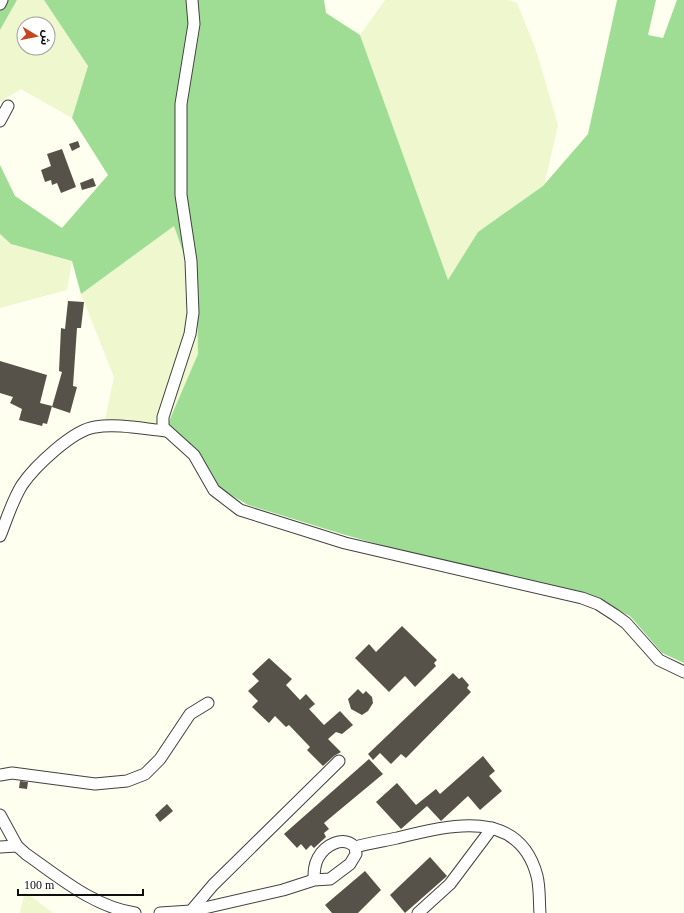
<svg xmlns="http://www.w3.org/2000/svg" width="684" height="913" font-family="'Times New Roman','Noto Sans Arabic',serif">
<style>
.farmland{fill:#eef7cd;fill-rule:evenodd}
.forest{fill:#a0dd94}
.building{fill:#575249}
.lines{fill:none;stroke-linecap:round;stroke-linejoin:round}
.minor-casing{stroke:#414141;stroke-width:13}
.minor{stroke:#fff;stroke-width:11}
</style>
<rect width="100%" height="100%" fill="#feffee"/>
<!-- farmland -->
<g class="farmland">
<path d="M17 0H44L88 66 72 118 21 89 0 102V30ZM24 24H48V48H24Z"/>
<polygon points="385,0 508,0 517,3 536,50 558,125 544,186 478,232 448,281 360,35"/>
<polygon points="174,226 197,292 198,354 167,426 105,420 114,377 81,294"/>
<polygon points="0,234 11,244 72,261 67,290 0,308"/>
<polygon points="25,892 53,913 20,913"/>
</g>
<!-- forest -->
<g class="forest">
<polygon points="0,0 17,0 0,30"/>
<polygon points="44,0 324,0 326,13 360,35 448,280 478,232 543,186 588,134 617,0 656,0 648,35 663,38 677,0 684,0 684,663 662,653 630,616 590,598 444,563 342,534 248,505 214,485 167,426 198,354 197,292 174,226 81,294 72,261 11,244 0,234 0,165 15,196 62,228 108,175 72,118 88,66"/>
</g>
<!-- building -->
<g class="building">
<polygon points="78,141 80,147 72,151 69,144"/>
<polygon points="62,149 76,187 61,193 57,183 52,185 51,180 45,182 41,170 51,166 47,154"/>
<polygon points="93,178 96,186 82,190 80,183"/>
<polygon points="68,301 84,302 81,328 77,328 73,386 77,387 70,413 52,407 62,372 59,371 61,328 65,329"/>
<polygon points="0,361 47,375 40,403 52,406 47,424 43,423 42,426 19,420 22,409 10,403 13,397 0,393"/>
<polygon points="402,626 437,660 434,663 436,666 415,687 405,676 389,692 355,658 369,644 376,652"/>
<polygon points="269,658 292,679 286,685 300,700 306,694 315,704 309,709 324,725 340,711 353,725 342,734 336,732 328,739 341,752 334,756 323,766 307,750 310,747 289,725 286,727 275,716 269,723 252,707 258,701 248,691 259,681 252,674"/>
<polygon points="453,673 459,679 462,677 469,685 467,688 471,692 406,758 401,754 391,764 380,753 373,760 368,754"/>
<polygon points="358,689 363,694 366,691 372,697 373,703 368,711 362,715 351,709 348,699"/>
<polygon points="483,756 495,771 489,776 502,791 480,810 468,796 441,821 427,806 401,829 376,802 397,783 416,805 436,789 440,794"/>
<polygon points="369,759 383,774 324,823 329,829 324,833 326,837 314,848 311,845 306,850 301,844 297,848 284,834"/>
<polygon points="20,781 28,782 27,789 19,788"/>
<polygon points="167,804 173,811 160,822 155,815"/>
<polygon points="430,857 447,876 405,913 390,895"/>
<polygon points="365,871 381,890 358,913 332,913 325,905"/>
</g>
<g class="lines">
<defs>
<g id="minor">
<polyline points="192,0 194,24 181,104 181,195 191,261 193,313 190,334 163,417 163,427 194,455 214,490 240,510 345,543 582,598 598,604 615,615 626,623 659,660 684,672"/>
<polyline points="0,4 2,0"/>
<polyline points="0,121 8,106"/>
<path d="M0 536C7 519 12 501 22 485 35 466 73 430 95 427 117 423 144 429 166 431"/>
<polyline points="0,775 12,773 95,784 127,781 145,774 160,759 190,714 208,703"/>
<path d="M0 815 17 846 26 854C59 877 94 907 135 913"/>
<polyline points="0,847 17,846"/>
<path d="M355 847C369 843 383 841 397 838 449 825 519 807 537 876 540 888 539 901 540 913"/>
<polyline points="191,911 213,885 339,761"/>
<path d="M160 913 191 911 283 890 314 880 330 879 350 864 356 854 355 847C343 835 325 845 318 858 314 865 314 872 314 880"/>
<polyline points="418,913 450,884 492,828"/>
</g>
</defs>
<!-- minor casing -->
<use href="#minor" class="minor-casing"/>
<!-- minor -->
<use href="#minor" class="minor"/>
</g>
<!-- north arrow -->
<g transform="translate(36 36) rotate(100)"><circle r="19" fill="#ffffff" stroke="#9f9f9f"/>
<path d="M0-3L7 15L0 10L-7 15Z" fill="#c5461e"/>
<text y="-6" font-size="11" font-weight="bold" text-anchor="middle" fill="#0e0e0e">ش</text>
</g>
<!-- scale -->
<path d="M18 889v6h125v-6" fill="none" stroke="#0e0e0e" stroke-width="2"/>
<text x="24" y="889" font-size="12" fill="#0e0e0e" stroke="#ffffff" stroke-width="3" paint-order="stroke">100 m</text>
</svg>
